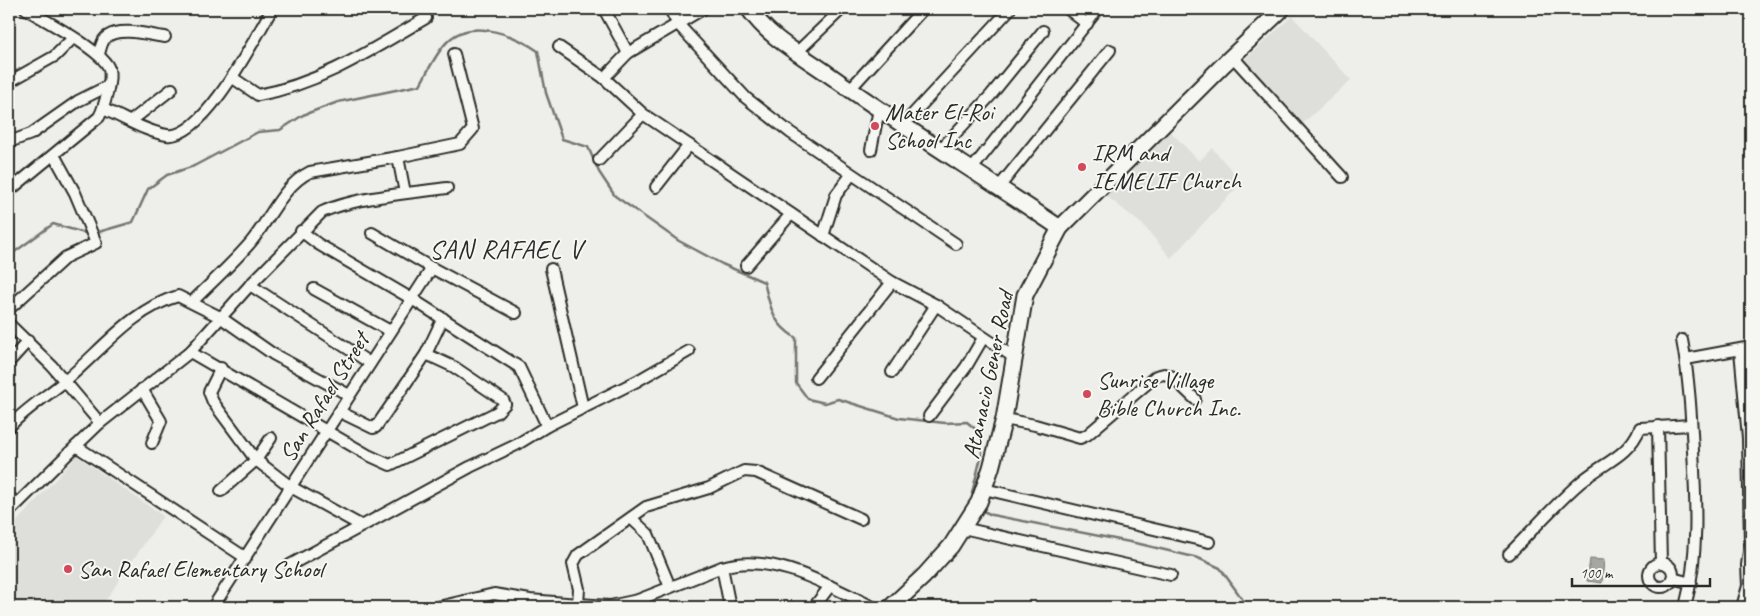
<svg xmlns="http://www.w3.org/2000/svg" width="1760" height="616" font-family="Caveat,sans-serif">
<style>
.built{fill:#dededb}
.water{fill:#a6a6a3;stroke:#757573}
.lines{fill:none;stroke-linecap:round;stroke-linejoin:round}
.stream{stroke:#757573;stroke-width:2.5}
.street-casing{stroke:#2b2b2b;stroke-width:14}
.secondary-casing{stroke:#2b2b2b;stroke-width:19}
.street{stroke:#f6f6f2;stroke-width:10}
.secondary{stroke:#f6f6f2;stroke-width:15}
.poi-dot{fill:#d1495b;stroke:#f6f6f2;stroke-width:2}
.labels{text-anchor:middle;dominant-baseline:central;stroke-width:4;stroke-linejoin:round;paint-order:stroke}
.poi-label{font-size:24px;fill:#2b2b2b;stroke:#f6f6f2;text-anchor:start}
.street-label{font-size:24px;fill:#2b2b2b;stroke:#f6f6f2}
.quarter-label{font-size:26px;letter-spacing:1px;fill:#2b2b2b;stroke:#f6f6f2}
</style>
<rect width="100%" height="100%" fill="#eeeeea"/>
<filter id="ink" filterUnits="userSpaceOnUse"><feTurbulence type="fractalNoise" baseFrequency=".02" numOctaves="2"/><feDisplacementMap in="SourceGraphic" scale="10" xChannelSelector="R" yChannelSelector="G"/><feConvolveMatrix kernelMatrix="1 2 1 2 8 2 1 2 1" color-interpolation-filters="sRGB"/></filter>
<g filter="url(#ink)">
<!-- built -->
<g class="built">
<polygon points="1292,16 1351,80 1300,126 1242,62"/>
<polygon points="1169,130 1199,161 1212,148 1242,182 1171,258 1143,225 1104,194"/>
<polygon points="77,456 163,516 101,607 9,607 9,530"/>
</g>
<!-- water -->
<polygon class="water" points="1590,559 1604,560 1602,583 1587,581"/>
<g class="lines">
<!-- stream -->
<g class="stream">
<path d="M95 233 133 222 148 189 167 175 194 166 258 132 280 130 303 115 338 102 420 85C428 71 436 53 447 42 471 17 515 35 538 51L546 93 562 139 588 147 599 172 615 196 679 241 722 264 764 282C771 309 772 323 796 338V383L808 399 825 403 838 399 899 418 945 423 967 422 980 433 982 453 972 493"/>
<polyline points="9,256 53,224 88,234"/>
<polyline points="981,510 992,515 1140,544 1198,558 1220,568 1248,607"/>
</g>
<defs>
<g id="street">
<polyline points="604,9 628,53"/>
<polyline points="670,9 677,23 746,98 791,133 956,244"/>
<polyline points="703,9 628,53 604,78 643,114 892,282 936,305 1015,358"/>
<polyline points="1068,9 1087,24"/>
<polyline points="559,47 604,78"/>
<path d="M99 54C101 47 102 39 108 36 122 27 149 35 165 37"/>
<polyline points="795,54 842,9"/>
<polyline points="1232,56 1342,177"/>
<path d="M233 78 258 95C320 84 373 49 426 18"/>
<polyline points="9,82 55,56 73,38"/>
<polyline points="850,89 923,9"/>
<path d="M103 109C123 117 146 132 167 135 204 140 256 36 272 9"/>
<polyline points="131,121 172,89"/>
<polyline points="902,126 1010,9"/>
<polyline points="9,142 31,134 78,101 108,86"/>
<polyline points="871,150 879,109"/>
<polyline points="940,150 991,95 1043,31"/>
<polyline points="398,157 460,144 473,129 454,54"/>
<polyline points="599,160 643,114"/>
<polyline points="972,169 1098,9"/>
<polyline points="656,187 689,145"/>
<polyline points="999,187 1110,50"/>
<path d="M9 191 99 117C104 108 112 80 109 69 104 51 44 20 26 9"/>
<polyline points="301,231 318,244 412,299 519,367 547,426"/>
<polyline points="823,236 836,195 851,175"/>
<polyline points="746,266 791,214"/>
<polyline points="432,268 516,313"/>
<polyline points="551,269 583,408"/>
<polyline points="250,285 370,363"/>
<polyline points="314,289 390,331"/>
<path d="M192 302C212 282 233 263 251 242 270 219 283 185 310 172L398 157 405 193"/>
<polyline points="9,309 66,257 96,243 75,193 54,155"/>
<polyline points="9,324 52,366 100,423"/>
<path d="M1682 340C1689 377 1691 413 1693 451 1696 504 1699 555 1685 607"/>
<polyline points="1740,350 1748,438 1750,544 1747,565 1748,586 1742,607"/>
<path d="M190 352 250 285 322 212C355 197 411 193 447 188"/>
<polyline points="1686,359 1751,347"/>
<polyline points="9,362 28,341"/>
<polyline points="221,368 209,392 213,402 256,460 291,487 362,526 470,467 516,445 547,426 637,381 689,351"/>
<polyline points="892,372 936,305"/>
<polyline points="816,378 892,282"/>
<polyline points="142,389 161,421 152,443"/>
<polyline points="340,412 373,428 376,427 426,354 443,318"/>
<polyline points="929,416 966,367 983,338"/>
<polyline points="1004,419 1035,425 1080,438 1087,435 1156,376 1164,374 1171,376 1195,399"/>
<polyline points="1658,426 1661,563"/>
<path d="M9 427C25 409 47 396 65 381 101 351 132 309 178 296L220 317 273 354 349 395"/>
<polyline points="76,446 100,423 190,352 368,455 390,465 497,412 505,404 503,400 454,367 426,354"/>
<polyline points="984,489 1209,542"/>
<polyline points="221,491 256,460 271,438"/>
<polyline points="9,497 17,503"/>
<polyline points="9,512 76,446 246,558"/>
<polyline points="631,518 648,534 670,587"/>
<polyline points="963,528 1171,575"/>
<path d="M1509 554C1533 530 1556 503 1582 481 1603 463 1629 456 1640 428L1691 425"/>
<circle cx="1661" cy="575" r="12"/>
<polyline points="290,565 362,526"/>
<polyline points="722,567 730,607"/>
<polyline points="1672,578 1691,583"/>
<polyline points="213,607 432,268 372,233"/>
<polyline points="438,607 494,594 530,600 578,604 579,589 573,564 578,555 646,507 709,488 744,471 756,472 861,519"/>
<path d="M577 607 578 604 610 606 638 600 722 567C774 552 827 585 873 607"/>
<polyline points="814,607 830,586"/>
</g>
<g id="secondary">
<path d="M749 9C769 38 800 54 828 74 904 128 983 176 1060 228"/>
<polyline points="891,607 924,576 951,546 979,502 991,468 1004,419 1025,295 1060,228 1224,64 1282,9"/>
</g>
</defs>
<!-- street casing -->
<use href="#street" class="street-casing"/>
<!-- secondary casing -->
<use href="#secondary" class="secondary-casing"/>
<!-- street -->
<use href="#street" class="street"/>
<!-- secondary -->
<use href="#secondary" class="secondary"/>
</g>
</g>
<!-- markers -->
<g class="poi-dot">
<circle cx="875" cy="126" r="5"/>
<circle cx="1082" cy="167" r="5"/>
<circle cx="1087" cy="394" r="5"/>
<circle cx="68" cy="569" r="5"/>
</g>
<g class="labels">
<!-- poi labels -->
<g class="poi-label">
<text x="885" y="112">Mater El-Roi<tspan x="885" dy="28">School Inc</tspan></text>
<text x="1092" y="153">IRM and<tspan x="1092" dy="28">IEMELIF Church</tspan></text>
<text x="1097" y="380">Sunrise Village<tspan x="1097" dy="28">Bible Church Inc.</tspan></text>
<text x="78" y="569">San Rafael Elementary School</text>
</g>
<!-- street labels -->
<g class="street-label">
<text transform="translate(988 375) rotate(-78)">Atanacio Gener Road</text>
<text transform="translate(324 397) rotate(-58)">San Rafael Street</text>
</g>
<!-- quarter labels -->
<g class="quarter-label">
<text x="506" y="249">SAN RAFAEL V</text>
</g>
</g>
<!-- margin -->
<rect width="1760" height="616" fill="none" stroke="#f6f6f2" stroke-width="30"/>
<rect x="15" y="15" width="1730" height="586" fill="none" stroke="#2b2b2b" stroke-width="2" filter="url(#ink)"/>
<!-- scale -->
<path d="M1572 578v8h138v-8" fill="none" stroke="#2b2b2b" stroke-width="2.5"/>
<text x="1580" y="578" font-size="15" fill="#2b2b2b" stroke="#f6f6f2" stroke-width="4" paint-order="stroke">100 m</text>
</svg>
